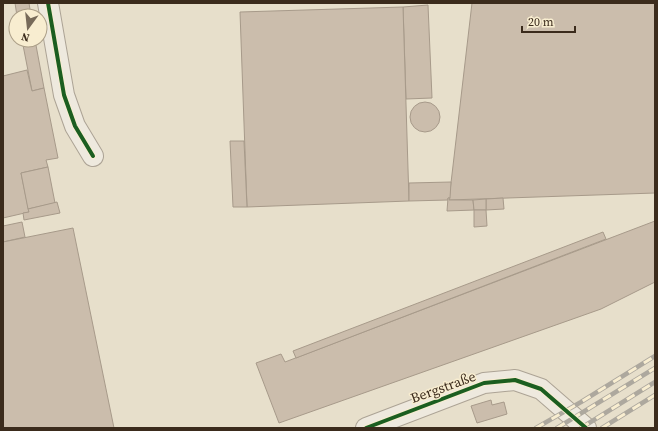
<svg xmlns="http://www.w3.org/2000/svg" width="658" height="431" font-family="'Source Serif 4',serif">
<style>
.building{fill:#cbbdac;stroke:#a79a8a}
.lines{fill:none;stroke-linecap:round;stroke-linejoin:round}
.minor-casing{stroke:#aca395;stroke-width:22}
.minor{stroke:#eee9de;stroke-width:20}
.rail-casing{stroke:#ada89e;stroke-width:4.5}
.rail{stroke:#f8edd0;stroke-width:3;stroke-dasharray:9;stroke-linecap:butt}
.cycleway-casing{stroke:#f8edd0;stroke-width:6}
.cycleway{stroke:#1b5e20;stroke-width:4}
.labels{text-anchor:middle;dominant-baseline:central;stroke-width:3;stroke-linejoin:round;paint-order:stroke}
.street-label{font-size:14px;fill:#3b2b1c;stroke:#f8edd0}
</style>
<rect width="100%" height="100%" fill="#e7dfcb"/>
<!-- building -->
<g class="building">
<polygon points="15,3 29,3 31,16 17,16"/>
<polygon points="472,3 655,3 655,193 449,200"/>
<polygon points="428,5 432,98 406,99 403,7"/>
<polygon points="403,7 409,201 247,207 240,12"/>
<polygon points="22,40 35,40 44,88 32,91"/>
<polygon points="27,70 32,91 44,88 58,158 46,160 48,167 21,173 29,212 3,218 3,76"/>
<circle cx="425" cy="117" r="15"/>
<polygon points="230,141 244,141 247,207 233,207"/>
<polygon points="48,167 55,203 28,209 21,173"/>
<polygon points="451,182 450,198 448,198 448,200 409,201 409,183"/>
<polygon points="448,198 450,198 449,200 473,200 474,210 447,211"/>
<polygon points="503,198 504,209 486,210 486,199"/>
<polygon points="486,199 486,210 474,210 473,200"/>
<polygon points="57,202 60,213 24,220 23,213 29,212 28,209"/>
<polygon points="474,210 486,210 487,226 474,227"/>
<polygon points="655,221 655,282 601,309 279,423 256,363 281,354 285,362"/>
<polygon points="22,222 25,237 3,242 3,226"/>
<polygon points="73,228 114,428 3,428 3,242"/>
<polygon points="603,232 606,239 296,358 293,351"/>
<polygon points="491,400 492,405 504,402 507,414 477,423 471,406"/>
</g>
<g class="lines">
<defs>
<g id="minor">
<polyline points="48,3 64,95 75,126 93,156"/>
<polyline points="366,428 484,383 515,380 541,389 586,428"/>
</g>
</defs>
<!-- minor casing -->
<use href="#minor" class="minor-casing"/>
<!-- minor -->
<use href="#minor" class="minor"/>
<defs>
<g id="rail">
<polyline points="536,428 581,402 655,356"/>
<polyline points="557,428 655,368"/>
<polyline points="581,428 655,382"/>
<polyline points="602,428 655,395"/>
</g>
</defs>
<!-- rail casing -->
<use href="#rail" class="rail-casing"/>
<!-- rail -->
<use href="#rail" class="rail"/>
<defs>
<g id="cycleway">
<polyline points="48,3 64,95 75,126 93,156"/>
<polyline points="366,428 484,383 515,380 541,389 586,428"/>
</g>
</defs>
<!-- cycleway casing -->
<use href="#cycleway" class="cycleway-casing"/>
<!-- cycleway -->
<use href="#cycleway" class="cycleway"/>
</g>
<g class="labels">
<!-- street labels -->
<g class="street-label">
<text transform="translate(443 387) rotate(-20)">Bergstraße</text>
</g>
</g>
<!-- border -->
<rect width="658" height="431" fill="none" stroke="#3b2b1c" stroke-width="8"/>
<!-- north arrow -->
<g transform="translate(28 28) rotate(195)"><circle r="19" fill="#f8edd0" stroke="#ac9f88"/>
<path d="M0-3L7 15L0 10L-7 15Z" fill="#776a59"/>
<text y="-6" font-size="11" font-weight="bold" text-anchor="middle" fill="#3b2b1c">N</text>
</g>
<!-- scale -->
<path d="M522 26v6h53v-6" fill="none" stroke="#3b2b1c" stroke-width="2"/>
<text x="528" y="26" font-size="12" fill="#3b2b1c" stroke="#f8edd0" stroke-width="3" paint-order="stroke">20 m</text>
</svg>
